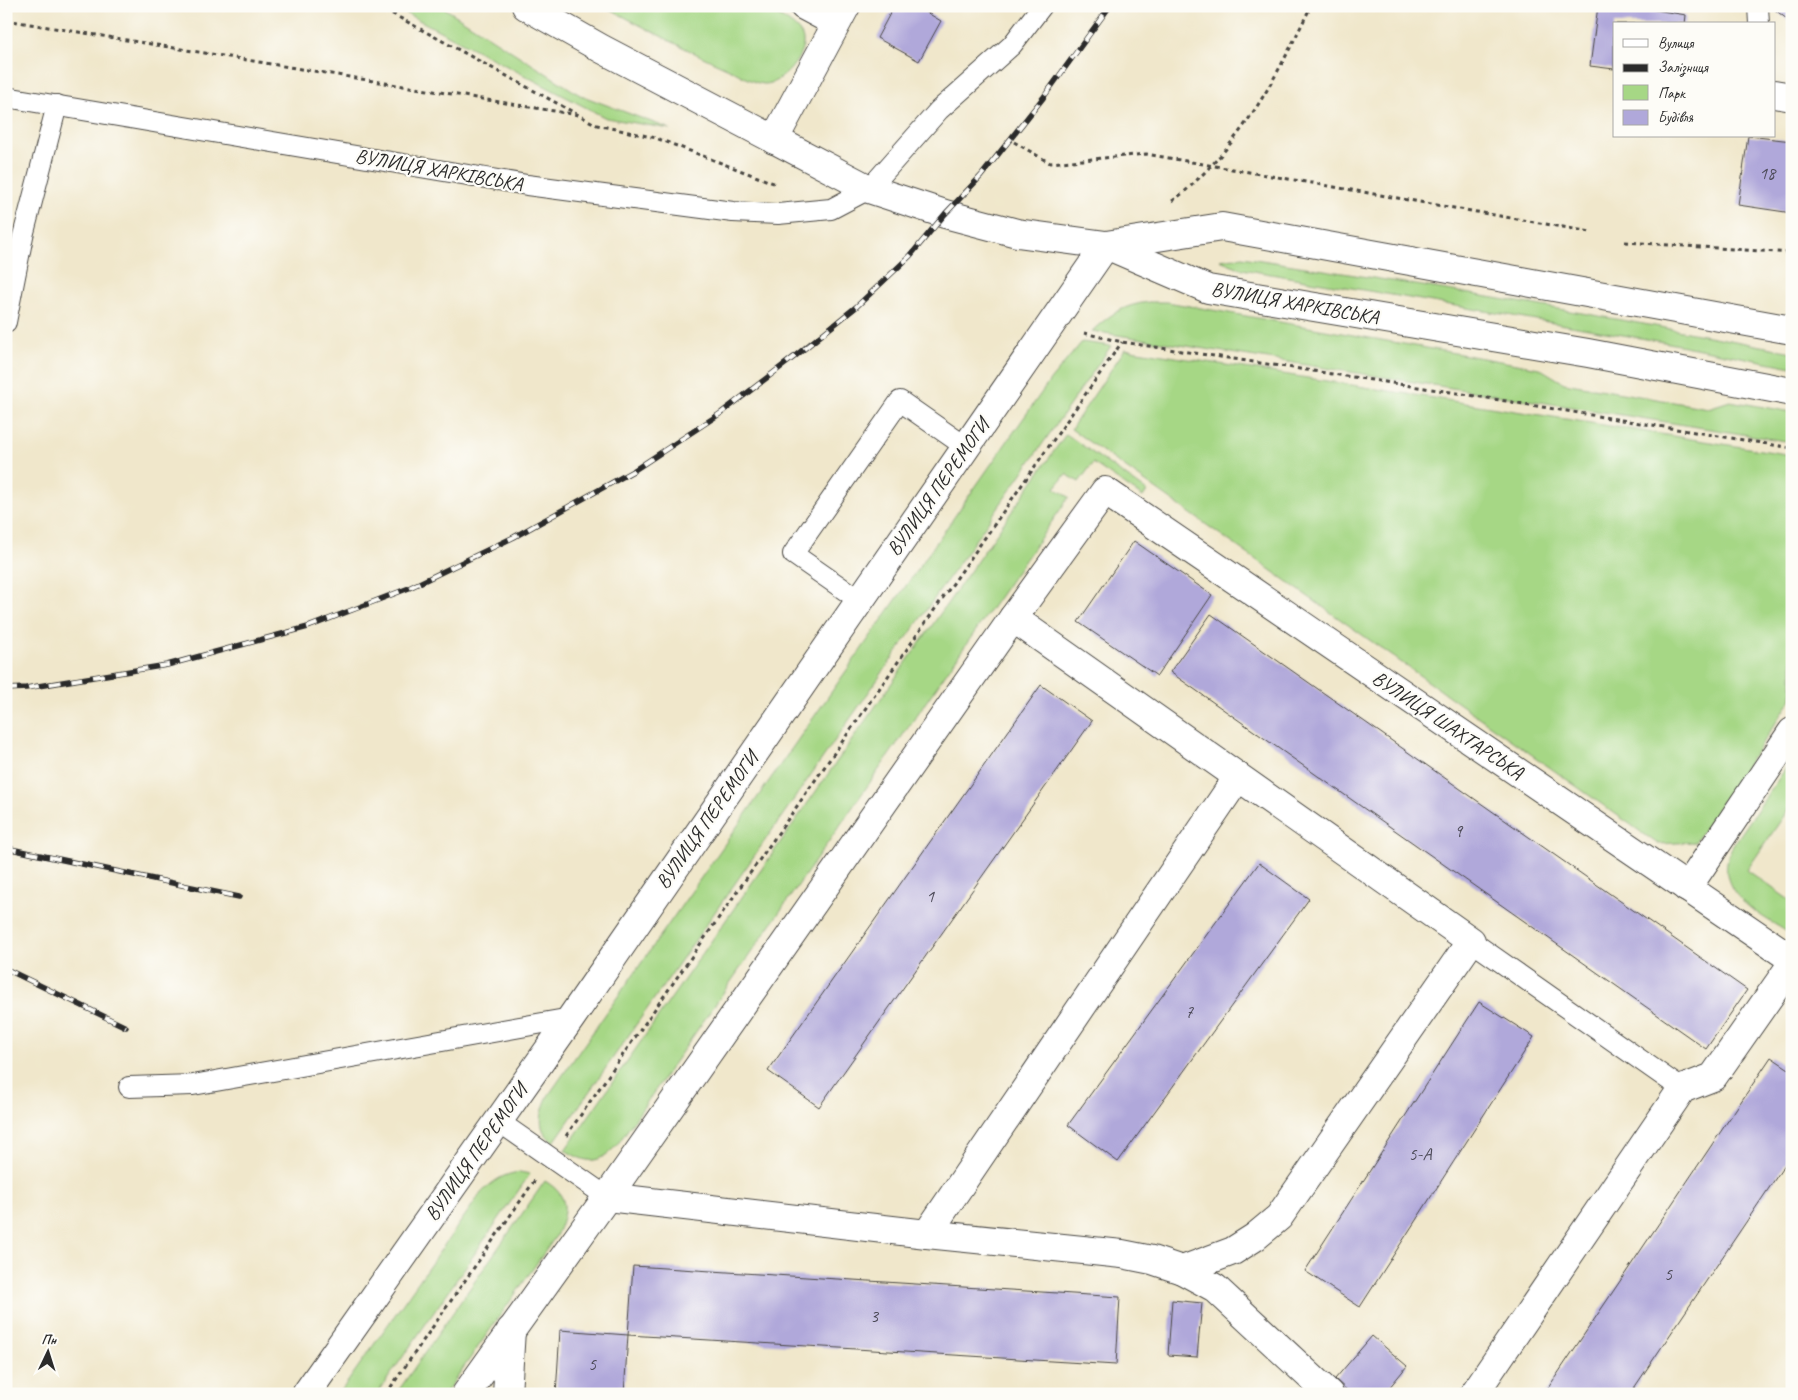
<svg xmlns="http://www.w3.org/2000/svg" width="1798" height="1400" font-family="Caveat,sans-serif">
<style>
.green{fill:#a6d785;stroke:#688158}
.building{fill:#b0a8da}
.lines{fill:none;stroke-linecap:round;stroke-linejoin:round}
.service-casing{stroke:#494743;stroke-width:22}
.minor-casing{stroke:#494743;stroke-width:30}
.tertiary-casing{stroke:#494743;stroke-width:30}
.path{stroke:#494743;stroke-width:3;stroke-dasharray:4 4;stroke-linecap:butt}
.service{stroke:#fff;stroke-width:20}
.minor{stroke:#fff;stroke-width:28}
.tertiary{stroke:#fff;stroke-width:28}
.rail-casing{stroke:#2b2b2b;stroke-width:5.5}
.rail{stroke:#fdfcf7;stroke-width:4;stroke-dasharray:11;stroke-linecap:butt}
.labels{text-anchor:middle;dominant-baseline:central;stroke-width:4.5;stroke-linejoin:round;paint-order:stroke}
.number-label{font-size:18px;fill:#4c4a57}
.street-label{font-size:20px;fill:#2b2b2b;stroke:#fdfcf7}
</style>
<rect width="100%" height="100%" fill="#fdfcf7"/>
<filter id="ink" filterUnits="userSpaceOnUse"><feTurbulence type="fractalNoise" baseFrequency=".02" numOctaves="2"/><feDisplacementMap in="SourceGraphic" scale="10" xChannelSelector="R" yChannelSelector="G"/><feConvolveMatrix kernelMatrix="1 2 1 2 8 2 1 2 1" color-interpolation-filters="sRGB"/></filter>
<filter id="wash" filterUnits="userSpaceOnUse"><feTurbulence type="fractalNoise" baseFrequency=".0096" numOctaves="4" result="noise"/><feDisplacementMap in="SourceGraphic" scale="20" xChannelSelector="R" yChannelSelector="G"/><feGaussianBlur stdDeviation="1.12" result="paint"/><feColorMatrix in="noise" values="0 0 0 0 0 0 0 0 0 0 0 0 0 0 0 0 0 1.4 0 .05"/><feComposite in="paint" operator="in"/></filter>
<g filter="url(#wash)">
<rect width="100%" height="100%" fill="#f0e7cb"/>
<!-- green -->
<g class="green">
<polygon points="392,6 441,6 580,95 670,129 606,118"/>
<path d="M604 6C642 6 679 6 717 6 728 6 749 4 759 7 771 11 797 24 802 36 809 53 782 85 764 84 752 83 739 74 729 69 686 50 645 28 604 6Z"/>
<path d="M1242 257C1426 286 1609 316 1792 352V367L1669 343 1242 269 1220 260Z"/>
<path d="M1149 302H1167L1539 368 1564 383 1708 408 1730 401 1792 412V442L1092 331C1111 314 1123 305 1149 302Z"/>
<path d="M1082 342 1111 346 554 1142C536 1131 540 1113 548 1096L1051 379Z"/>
<polygon points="1125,349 1792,455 1792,699 1695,842 1658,844 1071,429"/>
<path d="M1066 434 1147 491 1143 497 1093 463 1079 482 1066 474 1055 488 1069 497 617 1145C598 1165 587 1164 565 1150Z"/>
<path d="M1792 759V804L1747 870 1792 902V935C1760 914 1710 893 1732 847Z"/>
<path d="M520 1172 530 1174 377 1394H339L481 1193C493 1181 503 1174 520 1172Z"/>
<path d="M545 1181C570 1196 567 1212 556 1236L445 1394H396Z"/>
</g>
<g id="blocks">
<!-- building -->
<g class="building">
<polygon points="894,6 916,6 941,21 919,61 877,38"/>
<polygon points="1598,6 1644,6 1643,8 1686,15 1685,24 1614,24 1614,69 1590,66"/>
<polygon points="1776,6 1792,6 1792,23 1774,9"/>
<polygon points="1748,136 1792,141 1792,213 1738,205"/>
<polygon points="1134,541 1212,595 1157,676 1078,622"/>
<polygon points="1211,614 1747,990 1706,1049 1170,672"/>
<polygon points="1041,685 1092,721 819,1107 768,1071"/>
<polygon points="1259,863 1309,899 1118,1162 1068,1125"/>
<polygon points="1479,1002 1534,1037 1360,1307 1305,1271"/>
<polygon points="1771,1057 1792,1071 1792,1154 1630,1394 1544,1394"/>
<polygon points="633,1266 1120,1297 1116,1365 628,1335"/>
<polygon points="1172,1300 1202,1303 1197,1357 1168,1355"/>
<polygon points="560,1330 628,1335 624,1394 556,1394"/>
<polygon points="1372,1336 1407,1366 1384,1394 1351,1394 1335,1379"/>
</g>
</g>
</g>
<g filter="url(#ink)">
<use href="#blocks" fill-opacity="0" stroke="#494743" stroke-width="1"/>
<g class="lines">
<defs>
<g id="service">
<polyline points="1758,6 1759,24"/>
<polyline points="6,97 527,185 733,212 778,214 831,209 869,189 939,110 1012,45 1042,6"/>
<polyline points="6,322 23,236 57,105"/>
<polyline points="859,600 793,554 900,401 966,447"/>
<polyline points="1471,941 1682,1089"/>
<polyline points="129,1087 193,1085 571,1018"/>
<polyline points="498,1121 607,1197"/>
</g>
<g id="minor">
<polyline points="804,6 836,23"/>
<polyline points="1774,94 1792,97"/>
<polyline points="774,140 846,6"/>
<polyline points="1013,618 1471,941 1279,1217 1255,1237 1233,1251 1182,1270"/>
<polyline points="1687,888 1792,732"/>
<polyline points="607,1197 927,1234 1122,1254 1152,1260 1182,1270 1215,1288 1329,1394"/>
<polyline points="927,1234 1238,777"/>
<polyline points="306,1394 571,1018 1106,245"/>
<polyline points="466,1394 607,1197 1013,618 1105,491 1792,959"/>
<polyline points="507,1394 511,1330"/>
<polyline points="1474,1394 1682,1089 1713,1077 1792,964"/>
</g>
<g id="tertiary">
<polyline points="526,6 602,49 869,189 945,214 1017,233 1106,245 1222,227 1792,330"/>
<polyline points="1106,245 1208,289 1588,353 1792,392"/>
</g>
</defs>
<!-- service casing -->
<use href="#service" class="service-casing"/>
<!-- minor casing -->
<use href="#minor" class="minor-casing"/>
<!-- tertiary casing -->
<use href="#tertiary" class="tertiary-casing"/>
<!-- path -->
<g class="path">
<polyline points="378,6 597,125 656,138 776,184"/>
<polyline points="6,20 578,115"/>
<polyline points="1014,142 1050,163 1146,154 1591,232"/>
<path d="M1172 201C1183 194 1192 185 1201 176 1252 126 1280 69 1311 6"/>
<polyline points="1625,242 1792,253"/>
<polyline points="1084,333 1122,342 1451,392 1792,448"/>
<polyline points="566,1136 1122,342"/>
<polyline points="386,1394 535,1180"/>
</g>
<!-- service -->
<use href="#service" class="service"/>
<!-- minor -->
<use href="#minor" class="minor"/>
<!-- tertiary -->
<use href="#tertiary" class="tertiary"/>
<defs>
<g id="rail">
<polyline points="6,689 26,688 167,665 308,627 409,588 514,537 633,471 721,413 794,357 856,307 910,256 945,214 981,176 1043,98 1110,6"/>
<polyline points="6,848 239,897"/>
<polyline points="6,969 126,1027"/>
</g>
</defs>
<!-- rail casing -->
<use href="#rail" class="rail-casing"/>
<!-- rail -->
<use href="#rail" class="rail"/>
</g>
</g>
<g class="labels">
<!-- number labels -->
<g class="number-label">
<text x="1767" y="173">18</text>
<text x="1458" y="831">9</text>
<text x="930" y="896">1</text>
<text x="1189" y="1012">7</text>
<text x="1420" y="1154">5-А</text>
<text x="1668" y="1274">5</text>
<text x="874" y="1316">3</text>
<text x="592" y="1364">5</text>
</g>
<!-- street labels -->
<g class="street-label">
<text transform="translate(439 170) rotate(10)">ВУЛИЦЯ ХАРКІВСЬКА</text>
<text transform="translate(1295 303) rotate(10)">ВУЛИЦЯ ХАРКІВСЬКА</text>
<text transform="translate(938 487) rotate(-55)">ВУЛИЦЯ ПЕРЕМОГИ</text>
<text transform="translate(1448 725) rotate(34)">ВУЛИЦЯ ШАХТАРСЬКА</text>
<text transform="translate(707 820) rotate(-55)">ВУЛИЦЯ ПЕРЕМОГИ</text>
<text transform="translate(476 1152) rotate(-55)">ВУЛИЦЯ ПЕРЕМОГИ</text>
</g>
</g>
<!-- margin -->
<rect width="1798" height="1400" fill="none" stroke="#fdfcf7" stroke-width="25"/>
<!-- legend -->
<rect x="1613" y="22" width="162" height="115" fill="#fdfcf7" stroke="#a9a8a5"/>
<rect x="1623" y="39" width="25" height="8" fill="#ffffff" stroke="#a9a8a5"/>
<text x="1658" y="48" font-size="15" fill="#2b2b2b">Вулиця</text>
<rect x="1623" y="64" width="25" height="8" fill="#2b2b2b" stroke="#a9a8a5"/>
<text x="1658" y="72" font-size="15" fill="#2b2b2b">Залізниця</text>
<rect x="1623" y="85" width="25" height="15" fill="#a6d785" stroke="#a9a8a5"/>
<text x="1658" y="98" font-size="15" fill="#2b2b2b">Парк</text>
<rect x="1623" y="110" width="25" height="15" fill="#b0a8da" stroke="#a9a8a5"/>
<text x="1658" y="122" font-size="15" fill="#2b2b2b">Будівля</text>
<!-- north arrow -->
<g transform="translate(48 1352) rotate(4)" stroke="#fdfcf7" stroke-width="4" paint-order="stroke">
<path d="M0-4L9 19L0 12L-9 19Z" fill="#2b2b2b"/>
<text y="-8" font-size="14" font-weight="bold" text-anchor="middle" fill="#2b2b2b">Пн</text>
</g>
</svg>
